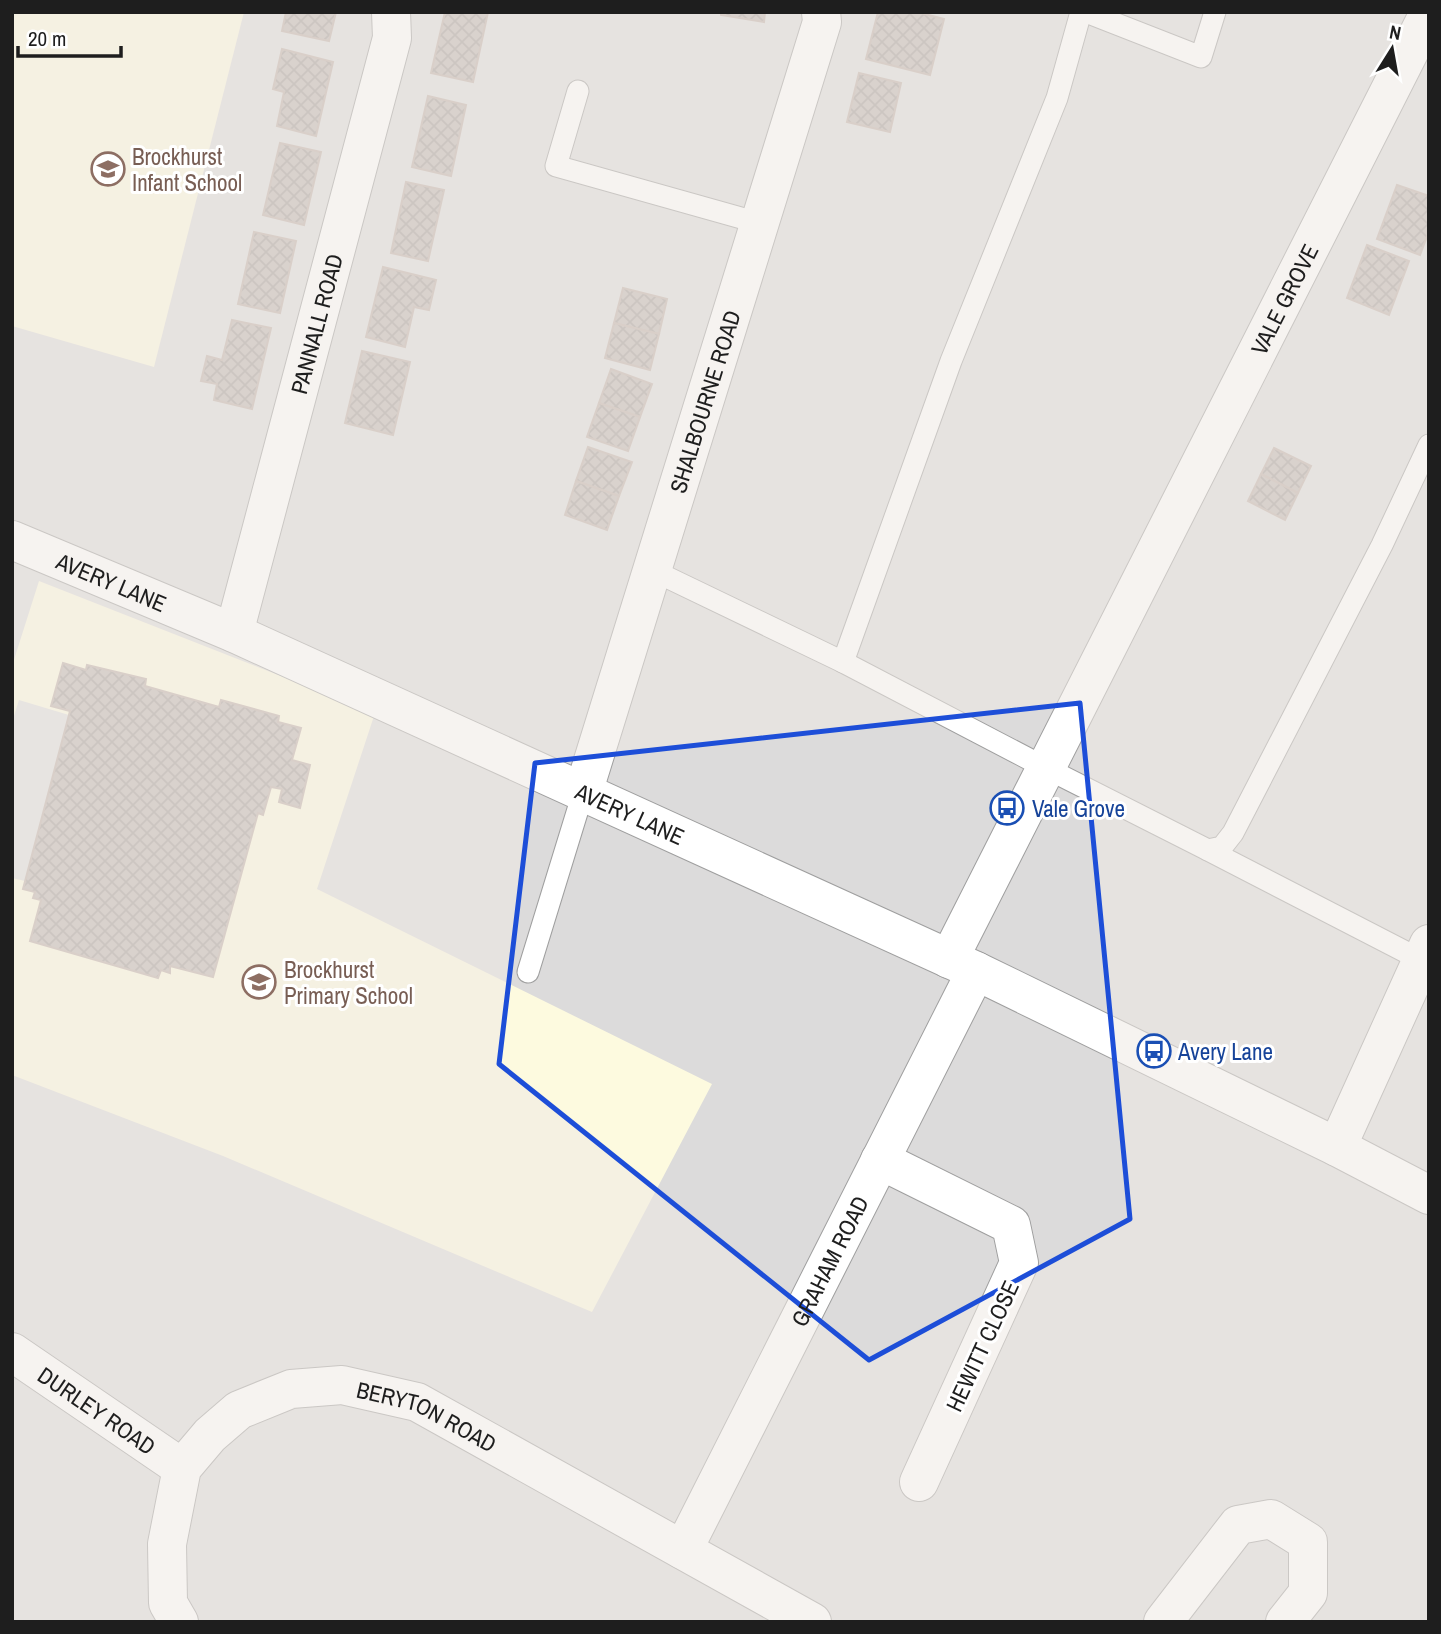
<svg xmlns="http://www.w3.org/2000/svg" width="1441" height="1634" font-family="'Archivo Narrow',sans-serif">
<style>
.residential{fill:#dcdbdb}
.education{fill:#fdfadf}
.parking{fill:#dedede}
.building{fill:url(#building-cross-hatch);stroke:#bfb0a8;stroke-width:2}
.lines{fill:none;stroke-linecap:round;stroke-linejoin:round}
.service-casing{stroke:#9f9f9f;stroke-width:23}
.minor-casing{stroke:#9f9f9f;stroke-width:40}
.service{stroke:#fff;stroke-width:21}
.minor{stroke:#fff;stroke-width:38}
.marked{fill:none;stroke:#1d4ed8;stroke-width:5;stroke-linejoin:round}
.labels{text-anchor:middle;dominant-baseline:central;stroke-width:6;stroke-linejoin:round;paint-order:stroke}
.education-label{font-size:23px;fill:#785e54;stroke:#fff;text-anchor:start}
.street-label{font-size:23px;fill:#1e1e1e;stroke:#fff}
.transit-label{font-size:23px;fill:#164399;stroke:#fff;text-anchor:start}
</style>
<defs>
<pattern id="building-cross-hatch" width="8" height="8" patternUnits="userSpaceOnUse" patternTransform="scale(1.75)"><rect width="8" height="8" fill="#beb5b1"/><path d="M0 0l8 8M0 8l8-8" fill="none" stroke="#a39b98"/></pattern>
</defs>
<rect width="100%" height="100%" fill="#eeeae4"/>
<!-- residential -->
<rect class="residential" x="12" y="12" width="1417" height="1610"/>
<!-- education -->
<g class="education">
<polygon points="12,12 244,12 154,367 12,326"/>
<polygon points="39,581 375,713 317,889 712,1084 592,1312 223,1156 12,1075 12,666"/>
</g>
<!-- parking -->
<polygon class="parking" points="19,700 69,715 25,881 12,878 12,722"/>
<!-- building -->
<g class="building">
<polygon points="286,12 336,12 329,41 282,31"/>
<polygon points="445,12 488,12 473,82 431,73"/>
<polygon points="721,12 765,12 764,22 721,15"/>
<polygon points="878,12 917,12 944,19 930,75 866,59"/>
<polygon points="282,49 333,62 316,136 277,126 284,92 273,89"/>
<polygon points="859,73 901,83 890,132 847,122"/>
<polygon points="428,96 466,105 451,176 412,167"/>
<polygon points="280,143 321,152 304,225 263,215"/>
<polygon points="406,182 444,190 428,261 391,253"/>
<polygon points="1397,185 1429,196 1429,231 1420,255 1377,239"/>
<polygon points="254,232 296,241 280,313 238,304"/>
<polygon points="1367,245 1409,261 1389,315 1347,298"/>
<polygon points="383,267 436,280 429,310 414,307 405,347 366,337"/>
<polygon points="623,288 667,299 659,334 614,323"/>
<polygon points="232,320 271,328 252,409 214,400 217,384 201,381 207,356 222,360"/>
<polygon points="614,323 659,334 650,370 605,358"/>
<polygon points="362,351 410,362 393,435 345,423"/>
<polygon points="611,369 652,384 640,417 599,403"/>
<polygon points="599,403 640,417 628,451 587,437"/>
<polygon points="588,447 632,462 619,496 576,481"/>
<polygon points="1274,448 1311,466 1298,493 1261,474"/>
<polygon points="1261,474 1298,493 1285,520 1248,501"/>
<polygon points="576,481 619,496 607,530 565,515"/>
<polygon points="63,663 86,670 87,665 146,679 145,686 219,707 221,700 279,716 278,722 301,728 292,760 310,765 300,808 279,802 282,789 271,787 263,815 258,813 213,977 170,966 170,973 161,970 158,978 30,941 41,900 33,898 35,892 23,889 70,711 51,706"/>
</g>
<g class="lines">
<defs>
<g id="service">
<polyline points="1086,12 1201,57 1215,12"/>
<polyline points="578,91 556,166 759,223"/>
<polyline points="652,570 843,662 1046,768 1208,850 1222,847 1233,833 1382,545 1429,445"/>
<polyline points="843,662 951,361 1057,98 1081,12"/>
<polyline points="1208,850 1429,964"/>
<polyline points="528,972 583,793"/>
</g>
<g id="minor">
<path id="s1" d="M12 540 234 633 976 971 1337 1147 1429 1195"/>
<path id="s2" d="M234 633 392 38 391 12"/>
<path id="s3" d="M583 793 822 22 821 12"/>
<path id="s4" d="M949 959 1429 13"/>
<polyline points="1337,1147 1429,944"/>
<polyline points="880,1160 1011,1225 1019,1263 919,1482"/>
<path id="s5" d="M12 1352 182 1468"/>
<path id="s6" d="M683 1550 976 971"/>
<path id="s7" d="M179 1622 168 1603 167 1544 182 1468 210 1435 239 1410 291 1389 342 1385 417 1402 812 1622"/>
<polyline points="1163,1622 1238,1525 1271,1519 1308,1542 1308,1593 1285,1622"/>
</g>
</defs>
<!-- service casing -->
<use href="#service" class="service-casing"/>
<!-- minor casing -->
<use href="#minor" class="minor-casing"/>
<!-- service -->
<use href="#service" class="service"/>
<!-- minor -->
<use href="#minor" class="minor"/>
</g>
<!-- marked area -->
<path d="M0 0H1441V1634H0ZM1080 703 1130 1219 869 1360 499 1064 535 763Z" fill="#eeeae4" fill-opacity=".55" fill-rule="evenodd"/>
<path class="marked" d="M1080 703 1130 1219 869 1360 499 1064 535 763Z"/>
<!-- icons -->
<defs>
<symbol id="school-ring" viewBox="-11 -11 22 22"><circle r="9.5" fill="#fff" stroke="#8d6e63" stroke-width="1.5"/><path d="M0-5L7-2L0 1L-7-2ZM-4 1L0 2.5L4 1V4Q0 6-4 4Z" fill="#8d6e63"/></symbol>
<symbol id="bus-ring" viewBox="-11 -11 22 22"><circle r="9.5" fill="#fff" stroke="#1a4fb4" stroke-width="1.5"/><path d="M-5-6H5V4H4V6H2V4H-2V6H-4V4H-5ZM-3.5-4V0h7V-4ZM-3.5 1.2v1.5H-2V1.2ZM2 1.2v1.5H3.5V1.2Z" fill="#1a4fb4"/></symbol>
</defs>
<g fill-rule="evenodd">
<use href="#school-ring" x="89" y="150" width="38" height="38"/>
<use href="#bus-ring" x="988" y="789" width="38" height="38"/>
<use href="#school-ring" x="240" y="963" width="38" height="38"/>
<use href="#bus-ring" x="1135" y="1032" width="38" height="38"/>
</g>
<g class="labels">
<!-- education labels -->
<g class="education-label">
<text x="132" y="156">Brockhurst<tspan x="132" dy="26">Infant School</tspan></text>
<text x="284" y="969">Brockhurst<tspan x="284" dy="26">Primary School</tspan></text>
</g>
<!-- street labels -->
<g class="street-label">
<text stroke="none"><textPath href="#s4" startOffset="740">VALE GROVE</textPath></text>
<text stroke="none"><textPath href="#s2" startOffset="320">PANNALL ROAD</textPath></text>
<text stroke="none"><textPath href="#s3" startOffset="410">SHALBOURNE ROAD</textPath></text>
<text stroke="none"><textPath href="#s1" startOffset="108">AVERY LANE</textPath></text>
<text stroke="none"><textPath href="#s1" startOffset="676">AVERY LANE</textPath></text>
<text stroke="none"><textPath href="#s6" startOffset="324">GRAHAM ROAD</textPath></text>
<text transform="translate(982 1346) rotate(-65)">HEWITT CLOSE</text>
<text stroke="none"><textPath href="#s5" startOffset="103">DURLEY ROAD</textPath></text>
<text stroke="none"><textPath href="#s7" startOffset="438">BERYTON ROAD</textPath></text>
</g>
<!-- transit labels -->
<g class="transit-label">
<text x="1032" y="808">Vale Grove</text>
<text x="1178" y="1051">Avery Lane</text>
</g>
</g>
<!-- border -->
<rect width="1441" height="1634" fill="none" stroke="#1e1e1e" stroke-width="28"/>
<!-- north arrow -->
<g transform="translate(1392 49) rotate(11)" stroke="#ffffff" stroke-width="5" paint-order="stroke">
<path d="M0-5L12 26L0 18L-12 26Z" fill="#1e1e1e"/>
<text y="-10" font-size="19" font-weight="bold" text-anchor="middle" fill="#1e1e1e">N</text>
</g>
<!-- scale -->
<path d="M18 46v10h103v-10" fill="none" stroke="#1e1e1e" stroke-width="3.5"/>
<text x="28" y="46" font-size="21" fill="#1e1e1e" stroke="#ffffff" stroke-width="5" paint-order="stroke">20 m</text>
</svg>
